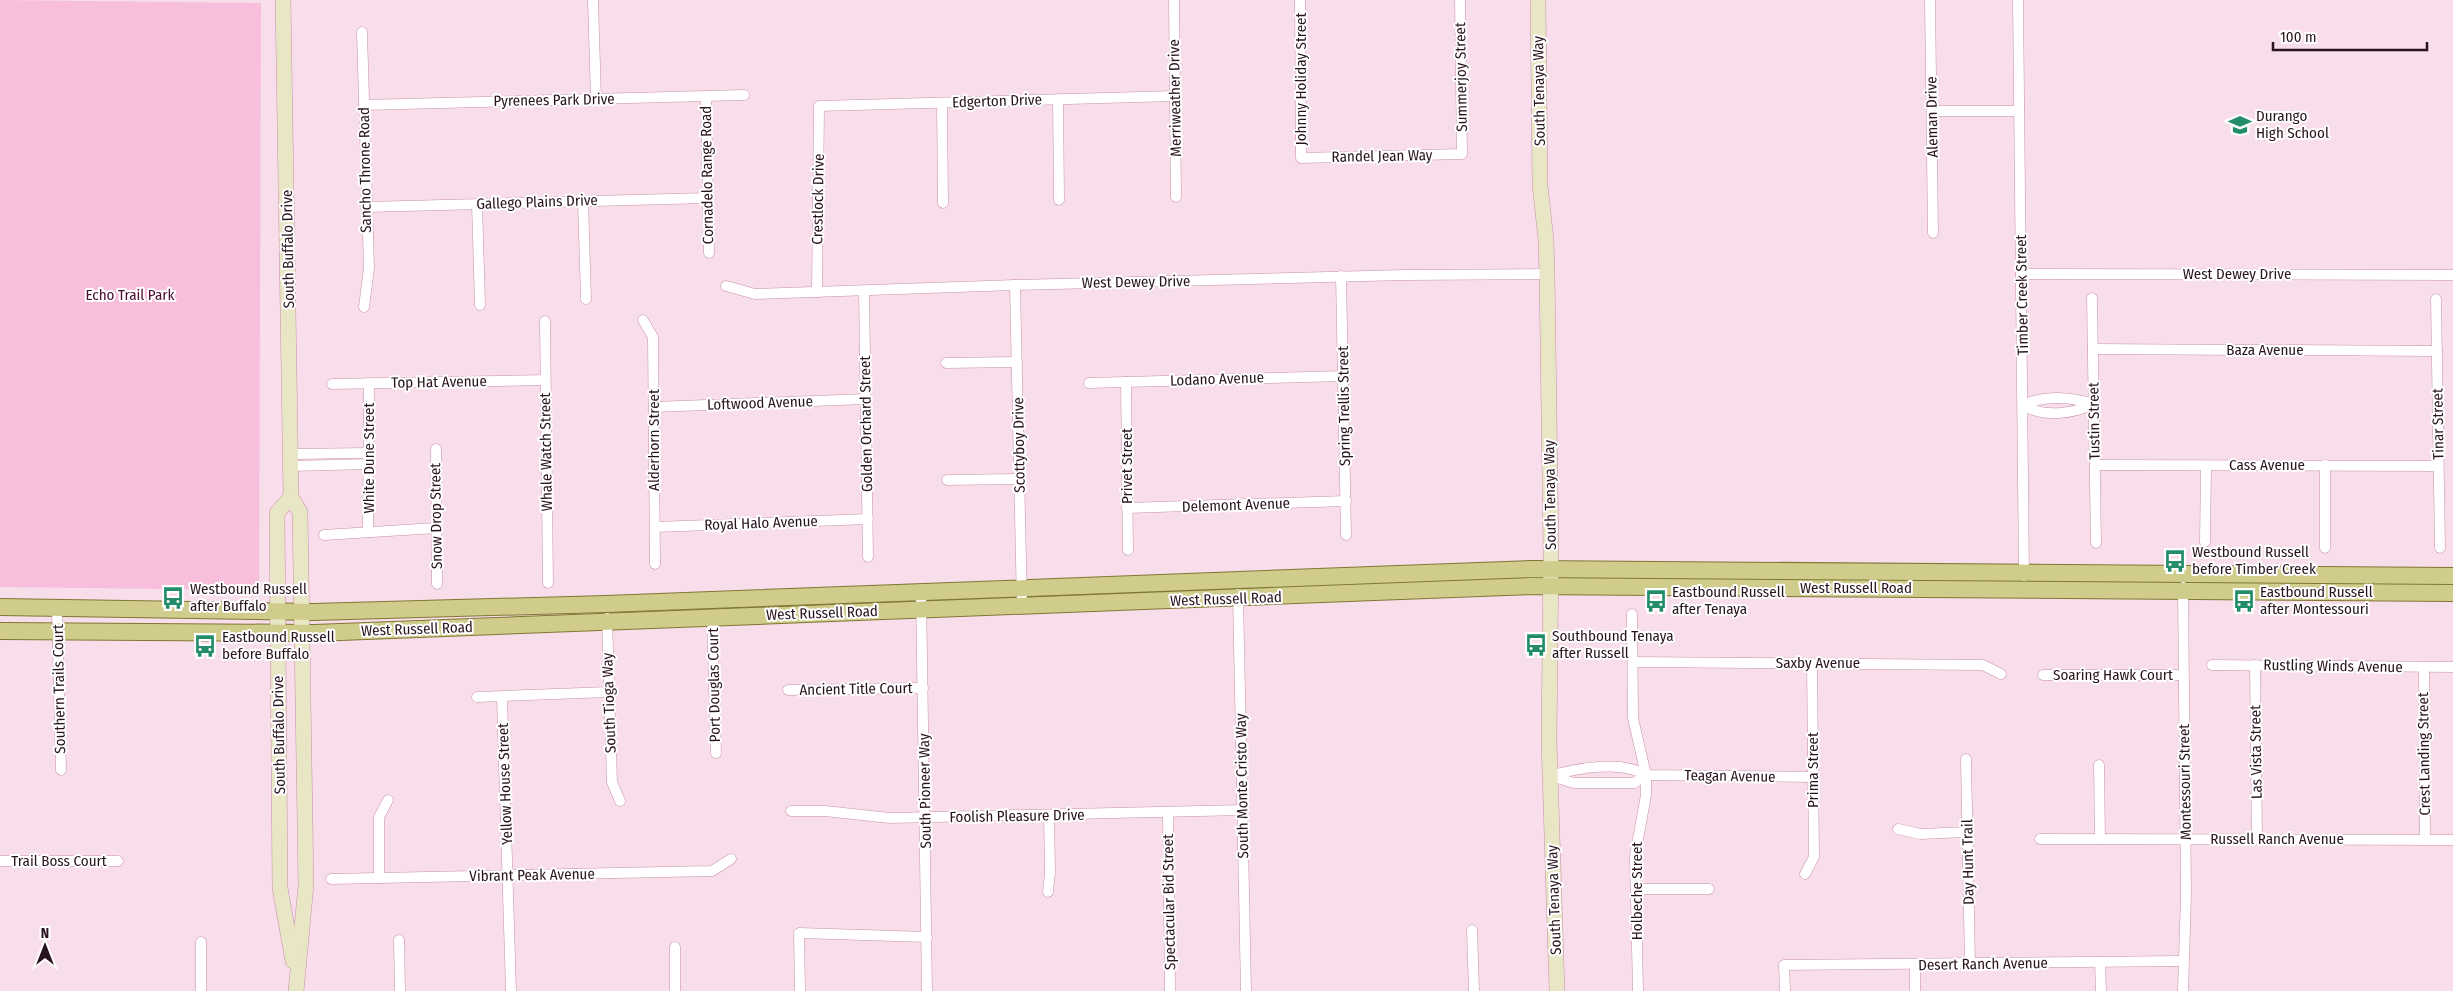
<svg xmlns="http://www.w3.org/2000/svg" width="2453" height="991" font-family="'Fira Sans Condensed',sans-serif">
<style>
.green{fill:#f7bfdb}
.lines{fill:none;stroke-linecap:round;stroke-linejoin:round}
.street-casing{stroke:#ca8eae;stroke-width:11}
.secondary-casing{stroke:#ca8eae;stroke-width:16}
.primary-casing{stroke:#817634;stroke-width:18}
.street{stroke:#fff;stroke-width:10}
.secondary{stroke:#e8e6c5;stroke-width:15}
.primary{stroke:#d0cd8c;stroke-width:16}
.labels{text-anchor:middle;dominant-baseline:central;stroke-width:4;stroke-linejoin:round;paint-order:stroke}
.street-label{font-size:15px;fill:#29131f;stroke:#fff}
.poi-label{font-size:15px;fill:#29131f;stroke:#fff;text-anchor:start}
.park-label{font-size:15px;fill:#4a0c34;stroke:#fff}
</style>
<rect width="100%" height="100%" fill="#f8deea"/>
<!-- green -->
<polygon class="green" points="0,0 261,3 259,590 0,587"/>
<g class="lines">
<defs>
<g id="street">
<polyline points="593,0 596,99"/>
<polyline points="1174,0 1176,197"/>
<polyline points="1300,0 1301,158 1462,154 1460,0"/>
<polyline points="1930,0 1933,233"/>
<polyline points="2018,0 2024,576"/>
<polyline points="362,32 369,268 364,307"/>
<polyline points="706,96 709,253"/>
<polyline points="1058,99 1059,200"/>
<polyline points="942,103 943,203"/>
<polyline points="364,105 744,95"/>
<polyline points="1932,111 2019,111"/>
<polyline points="583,201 586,299"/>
<polyline points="477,204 480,305"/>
<polyline points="366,207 708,198"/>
<polyline points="2022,274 2453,275"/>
<polyline points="1341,276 1346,535"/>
<polyline points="1015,285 1022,606"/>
<polyline points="726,286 755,294 1015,285 1404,275 1547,274"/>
<polyline points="864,291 868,557"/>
<polyline points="817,292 819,106 1175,96"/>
<polyline points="2092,298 2096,543"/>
<polyline points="2436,299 2440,548"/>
<polyline points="643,320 653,337 655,564"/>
<polyline points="545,321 548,583"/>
<polyline points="2093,349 2437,351"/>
<polyline points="946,363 1017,362"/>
<polyline points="1126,382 1128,550"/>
<polyline points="1089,383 1344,376"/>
<polyline points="332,384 545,380"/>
<path d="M2023 405C2044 418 2072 414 2094 404"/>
<path d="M2023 405C2045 395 2071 397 2094 404"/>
<polyline points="654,407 866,399"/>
<polyline points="436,449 437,584"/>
<polyline points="291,454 369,453"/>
<polyline points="2095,465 2438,466"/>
<polyline points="2325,465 2325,548"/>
<polyline points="291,466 369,464"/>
<polyline points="947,480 1019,479"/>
<polyline points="1127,508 1346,501"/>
<polyline points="655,527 868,519"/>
<polyline points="368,532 369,383"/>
<polyline points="324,535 436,528"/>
<polyline points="2205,542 2206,466"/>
<polyline points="2183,587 2186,895 2183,991"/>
<polyline points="921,591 927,991"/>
<polyline points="1238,594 1246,991"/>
<polyline points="57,609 61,770"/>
<polyline points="1632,614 1633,718 1646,775 1646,795 1635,856 1638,991"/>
<polyline points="712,617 716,753"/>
<polyline points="607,618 612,782 620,801"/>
<polyline points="1633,662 1983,665 2001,674"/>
<polyline points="2212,665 2453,667"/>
<polyline points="2255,665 2257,839"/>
<polyline points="2424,667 2425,840"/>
<polyline points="2043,675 2183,675"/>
<polyline points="788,690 923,688"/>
<polyline points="477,697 609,692"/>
<polyline points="502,697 511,991"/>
<polyline points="1966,759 1970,964"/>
<polyline points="2099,765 2100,839"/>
<path d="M1550 776C1577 768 1621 760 1646 775L1813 777"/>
<polyline points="1551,776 1574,783 1634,783 1646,775"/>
<polyline points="791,811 825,811 890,818 1243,810"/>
<polyline points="1168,812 1170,991"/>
<polyline points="1898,829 1920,834 1967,832"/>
<polyline points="2040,839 2453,840"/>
<polyline points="0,861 118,861"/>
<polyline points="1805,874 1814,857 1812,663"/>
<polyline points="379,878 379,817 388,800"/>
<polyline points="331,879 712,871 731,859"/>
<polyline points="1636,889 1709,889"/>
<polyline points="1048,892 1050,872 1049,816"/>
<polyline points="1472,930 1474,991"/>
<polyline points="399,940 400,991"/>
<polyline points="201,942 201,991"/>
<polyline points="675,947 675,991"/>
<polyline points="2100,962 2101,991"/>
<polyline points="1915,965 1915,991"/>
<polyline points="800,991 799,933 927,937"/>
<polyline points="1785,991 1784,965 2182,961"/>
</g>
<g id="secondary">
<polyline points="283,0 291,497 300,512 306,885 296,991"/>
<polyline points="1538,0 1540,185 1546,240 1547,274 1551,552 1549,741 1557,991"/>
<polyline points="291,497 277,513 280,888 293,961"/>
</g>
<g id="primary">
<polyline points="0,607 313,612 606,604 1531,569 2453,576"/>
<polyline points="0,631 314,633 1531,586 2453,593"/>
</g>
</defs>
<!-- street casing -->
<use href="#street" class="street-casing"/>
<!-- secondary casing -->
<use href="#secondary" class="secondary-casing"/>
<!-- primary casing -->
<use href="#primary" class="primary-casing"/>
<!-- street -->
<use href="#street" class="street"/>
<!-- secondary -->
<use href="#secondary" class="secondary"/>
<!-- primary -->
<use href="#primary" class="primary"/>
</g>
<!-- icons -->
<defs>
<symbol id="school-bare" viewBox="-9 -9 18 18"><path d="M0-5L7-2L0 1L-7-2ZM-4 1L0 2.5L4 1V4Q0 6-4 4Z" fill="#238d6b" stroke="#fff" stroke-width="2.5" paint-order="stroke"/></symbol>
<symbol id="bus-bare" viewBox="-9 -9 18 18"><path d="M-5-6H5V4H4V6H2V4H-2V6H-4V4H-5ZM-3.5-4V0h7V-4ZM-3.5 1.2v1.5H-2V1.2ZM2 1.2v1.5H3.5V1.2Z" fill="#238d6b" stroke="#fff" stroke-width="2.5" paint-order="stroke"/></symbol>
</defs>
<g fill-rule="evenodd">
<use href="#school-bare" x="2224" y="109" width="32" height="32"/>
<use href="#bus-bare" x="2159" y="545" width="32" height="32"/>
<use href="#bus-bare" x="157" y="582" width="32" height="32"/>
<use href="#bus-bare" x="1640" y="585" width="32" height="32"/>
<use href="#bus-bare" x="2228" y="585" width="32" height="32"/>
<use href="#bus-bare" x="1520" y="629" width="32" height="32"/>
<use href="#bus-bare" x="189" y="630" width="32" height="32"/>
</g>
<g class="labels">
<!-- street labels -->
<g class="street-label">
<text transform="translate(1461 77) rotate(-91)">Summerjoy Street</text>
<text transform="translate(1301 79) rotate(-90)">Johnny Holiday Street</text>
<text transform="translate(1539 91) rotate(-91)">South Tenaya Way</text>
<text transform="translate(1175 98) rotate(-91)">Merriweather Drive</text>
<text transform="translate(554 100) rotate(-1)">Pyrenees Park Drive</text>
<text transform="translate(997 101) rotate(-2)">Edgerton Drive</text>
<text transform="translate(1932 117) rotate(-91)">Aleman Drive</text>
<text transform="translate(1382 156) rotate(-1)">Randel Jean Way</text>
<text transform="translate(365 170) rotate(-91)">Sancho Throne Road</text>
<text transform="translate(707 175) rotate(-91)">Cornadelo Range Road</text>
<text transform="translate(818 199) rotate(-89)">Crestlock Drive</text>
<text transform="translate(537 202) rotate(-2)">Gallego Plains Drive</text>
<text transform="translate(288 249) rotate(-91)">South Buffalo Drive</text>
<text x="2237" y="274">West Dewey Drive</text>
<text transform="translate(1136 282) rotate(-1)">West Dewey Drive</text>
<text transform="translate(2022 295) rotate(-91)">Timber Creek Street</text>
<text x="2265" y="350">Baza Avenue</text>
<text transform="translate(1217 379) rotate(-2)">Lodano Avenue</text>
<text transform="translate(439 382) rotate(-1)">Top Hat Avenue</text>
<text transform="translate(760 403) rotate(-2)">Loftwood Avenue</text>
<text transform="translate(1344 406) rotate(-91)">Spring Trellis Street</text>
<text transform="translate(2094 421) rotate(-91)">Tustin Street</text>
<text transform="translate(866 424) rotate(-91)">Golden Orchard Street</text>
<text transform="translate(2438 424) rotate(-91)">Tinar Street</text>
<text transform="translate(654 440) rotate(-90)">Alderhorn Street</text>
<text transform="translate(1019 445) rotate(-91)">Scottyboy Drive</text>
<text transform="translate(546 452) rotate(-91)">Whale Watch Street</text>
<text transform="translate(369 458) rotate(-90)">White Dune Street</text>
<text x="2267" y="465">Cass Avenue</text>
<text transform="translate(1127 466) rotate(-90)">Privet Street</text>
<text transform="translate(1550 495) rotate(-91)">South Tenaya Way</text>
<text transform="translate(1236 505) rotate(-2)">Delemont Avenue</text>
<text transform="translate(436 516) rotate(-91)">Snow Drop Street</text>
<text transform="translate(761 523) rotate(-2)">Royal Halo Avenue</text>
<text x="1856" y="588">West Russell Road</text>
<text transform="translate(1226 599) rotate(-2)">West Russell Road</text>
<text transform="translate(822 613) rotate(-2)">West Russell Road</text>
<text transform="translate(417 629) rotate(-2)">West Russell Road</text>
<text x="1818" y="663">Saxby Avenue</text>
<text transform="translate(2333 666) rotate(1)">Rustling Winds Avenue</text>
<text x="2113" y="675">Soaring Hawk Court</text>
<text transform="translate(714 685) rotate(-91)">Port Douglas Court</text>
<text transform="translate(59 689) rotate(-91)">Southern Trails Court</text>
<text transform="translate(856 689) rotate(-1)">Ancient Title Court</text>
<text transform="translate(609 703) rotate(-92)">South Tioga Way</text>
<text transform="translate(279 735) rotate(-91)">South Buffalo Drive</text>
<text transform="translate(2256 752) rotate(-91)">Las Vista Street</text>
<text transform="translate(2424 754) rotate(-91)">Crest Landing Street</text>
<text transform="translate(1813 770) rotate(-90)">Prima Street</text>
<text transform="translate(1730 776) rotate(1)">Teagan Avenue</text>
<text transform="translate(2185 782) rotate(-91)">Montessouri Street</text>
<text transform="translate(505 784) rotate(-92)">Yellow House Street</text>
<text transform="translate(1242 786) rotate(-91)">South Monte Cristo Way</text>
<text transform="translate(925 791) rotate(-91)">South Pioneer Way</text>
<text transform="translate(1017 816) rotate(-1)">Foolish Pleasure Drive</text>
<text x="2277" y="839">Russell Ranch Avenue</text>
<text x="59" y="861">Trail Boss Court</text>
<text transform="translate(1968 862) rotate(-91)">Day Hunt Trail</text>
<text transform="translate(532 875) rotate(-1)">Vibrant Peak Avenue</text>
<text transform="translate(1637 891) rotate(-90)">Holbeche Street</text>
<text transform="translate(1554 900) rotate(-92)">South Tenaya Way</text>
<text transform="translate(1169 902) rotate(-91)">Spectacular Bid Street</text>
<text transform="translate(1983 964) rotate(-1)">Desert Ranch Avenue</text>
</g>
<!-- poi labels -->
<g class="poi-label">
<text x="2256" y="116">Durango<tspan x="2256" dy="17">High School</tspan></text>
<text x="2192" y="552">Westbound Russell<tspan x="2192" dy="17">before Timber Creek</tspan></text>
<text x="190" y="589">Westbound Russell<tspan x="190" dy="17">after Buffalo</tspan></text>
<text x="1672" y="592">Eastbound Russell<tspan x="1672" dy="17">after Tenaya</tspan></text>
<text x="2260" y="592">Eastbound Russell<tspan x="2260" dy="17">after Montessouri</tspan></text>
<text x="1552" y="636">Southbound Tenaya<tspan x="1552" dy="17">after Russell</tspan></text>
<text x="222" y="637">Eastbound Russell<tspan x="222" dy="17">before Buffalo</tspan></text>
</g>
<!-- park labels -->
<g class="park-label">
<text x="130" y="295">Echo Trail Park</text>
</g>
</g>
<!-- north arrow -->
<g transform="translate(45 946)" stroke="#ffffff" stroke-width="4" paint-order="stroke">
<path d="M0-4L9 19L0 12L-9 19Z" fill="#29131f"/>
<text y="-8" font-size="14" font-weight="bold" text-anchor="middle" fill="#29131f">N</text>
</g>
<!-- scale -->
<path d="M2273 42v8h154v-8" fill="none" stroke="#29131f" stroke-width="2.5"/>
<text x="2280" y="42" font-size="15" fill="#29131f" stroke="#ffffff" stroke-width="4" paint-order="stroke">100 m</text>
</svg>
